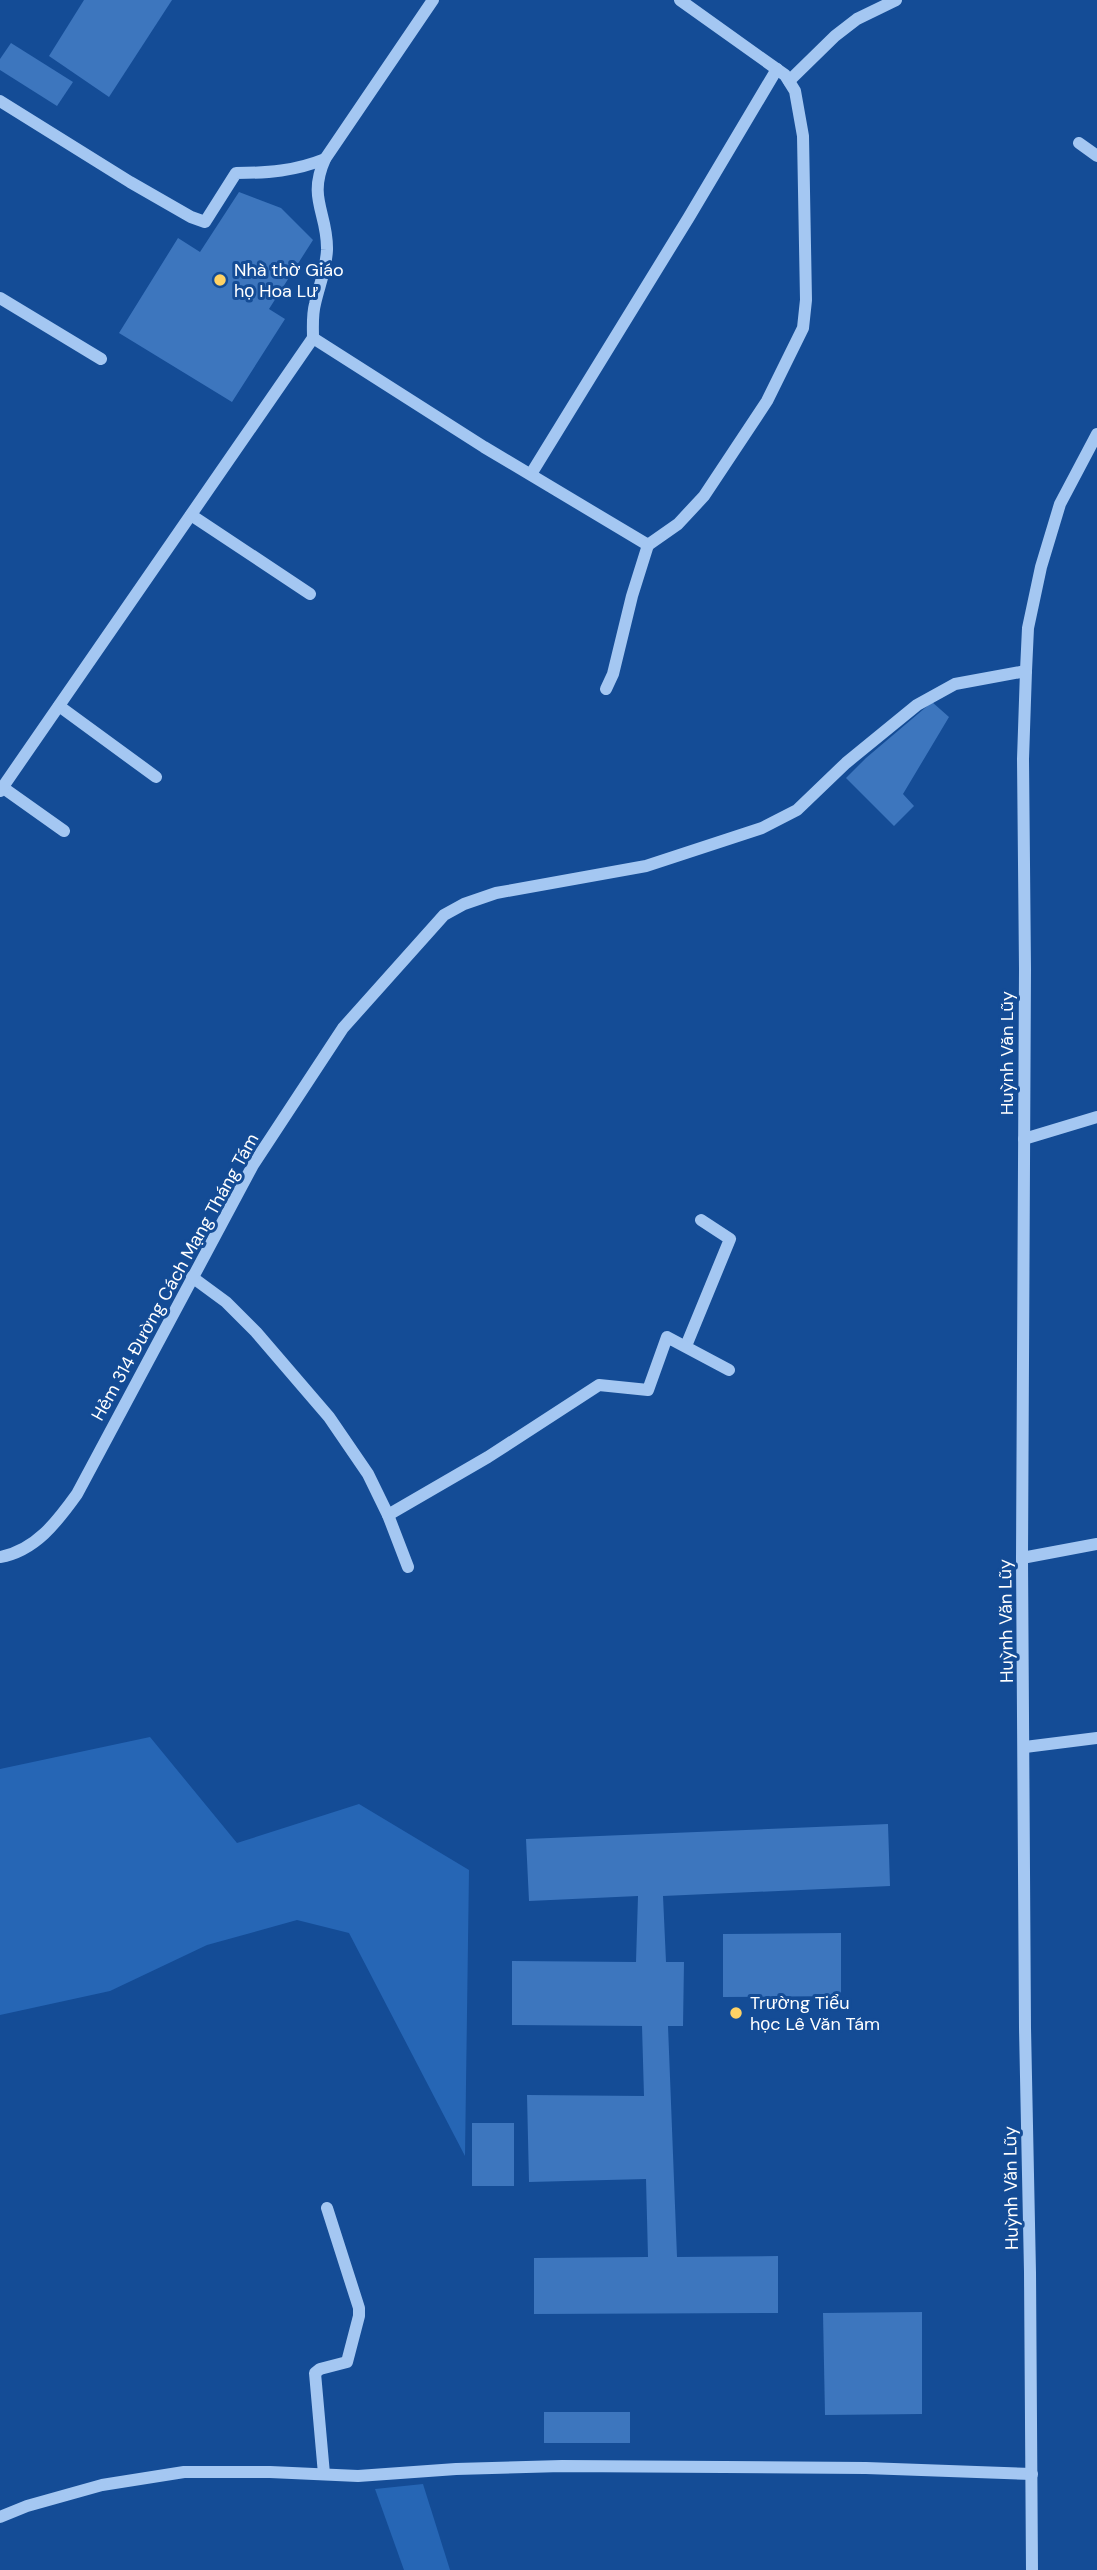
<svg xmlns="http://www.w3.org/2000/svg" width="1097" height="2570" font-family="'DM Sans',sans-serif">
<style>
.green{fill:#2666b5}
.building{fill:#3d76be}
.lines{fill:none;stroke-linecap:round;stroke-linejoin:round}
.minor{stroke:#a4c7f2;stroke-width:12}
.poi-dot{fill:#ffd265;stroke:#144c96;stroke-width:2.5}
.labels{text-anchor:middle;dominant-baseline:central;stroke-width:6;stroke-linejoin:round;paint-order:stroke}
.poi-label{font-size:18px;fill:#fff;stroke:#144c96;text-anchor:start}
.street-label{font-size:18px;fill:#fff;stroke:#144c96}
</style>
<rect width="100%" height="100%" fill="#144c96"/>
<!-- green -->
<g class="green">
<polygon points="150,1737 237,1843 359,1804 469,1870 465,2156 349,1933 297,1920 207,1945 110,1991 0,2015 0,1769"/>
<polygon points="423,2484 450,2570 404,2570 375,2489"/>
</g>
<!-- building -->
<g class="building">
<polygon points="84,0 172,0 109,97 49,56"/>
<polygon points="11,43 73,82 57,106 0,70 0,59"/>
<polygon points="239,192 281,208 313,240 269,309 285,319 232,402 119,333 178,238 200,252"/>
<polygon points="932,702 949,717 903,794 914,806 894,826 846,778 866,758"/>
<polygon points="888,1824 890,1886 663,1896 666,1962 684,1962 683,2026 668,2026 677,2257 778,2256 778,2313 534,2314 534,2258 648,2257 646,2179 529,2182 527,2095 644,2096 642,2026 512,2025 512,1961 636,1962 638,1896 529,1901 526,1839"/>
<polygon points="841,1933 841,1996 723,1997 723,1934"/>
<rect x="472" y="2123" width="42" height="63"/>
<polygon points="922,2312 922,2414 825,2415 823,2313"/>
<rect x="544" y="2412" width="86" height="31"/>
</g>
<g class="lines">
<!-- minor -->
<g class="minor">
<polyline points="789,81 835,36 857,19 896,0"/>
<path d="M0 101 130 182 191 217 205 222 236 173C268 173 295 171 325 159"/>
<polyline points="1079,143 1097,156"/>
<polyline points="0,298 101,359"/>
<path d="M313 338C313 327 312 315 315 304 319 286 326 270 327 250 328 213 307 199 325 159L433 0"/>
<polyline points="531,474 689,217 777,69"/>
<polyline points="191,515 310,594"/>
<polyline points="606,689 613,674 632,596 648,545"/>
<polyline points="59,706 156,777"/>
<polyline points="2,787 64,831"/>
<polyline points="0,791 313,338 484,447 648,545 678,524 704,496 767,401 803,328 806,300 803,136 795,91 785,75 680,0"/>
<polyline points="1024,1139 1097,1117"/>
<polyline points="192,1277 226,1302 256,1332 329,1417 368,1474 388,1515 408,1567"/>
<polyline points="686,1346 730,1239 701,1220"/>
<polyline points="388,1515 488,1457 599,1385 648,1390 667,1337 729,1370"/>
<path d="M0 1557C35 1551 57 1522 77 1494L253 1165 343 1028 444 915 464 904 496 893 646 866 762 828 797 810 846 763 917 705 955 684 1026 671"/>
<polyline points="1022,1558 1097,1544"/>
<polyline points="1025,1747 1097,1738"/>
<polyline points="324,2474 315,2373 320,2369 347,2362 359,2316 359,2308 327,2208"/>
<polyline points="0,2517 27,2506 102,2485 184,2472 270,2472 358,2476 456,2469 562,2466 866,2468 1032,2474"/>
<polyline points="1032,2570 1030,2272 1025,2028 1022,1558 1025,969 1023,759 1026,671 1028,628 1041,567 1060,504 1097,434"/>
</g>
</g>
<!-- markers -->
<g class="poi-dot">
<circle cx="220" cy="280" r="7"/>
<circle cx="736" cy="2013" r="7"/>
</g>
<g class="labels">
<!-- poi labels -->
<g class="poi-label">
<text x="234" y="270">Nhà thờ Giáo<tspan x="234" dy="21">họ Hoa Lư</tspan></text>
<text x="750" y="2003">Trường Tiểu<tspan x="750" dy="21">học Lê Văn Tám</tspan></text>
</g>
<!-- street labels -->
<g class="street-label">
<text transform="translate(1007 1053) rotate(-90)">Huỳnh Văn Lũy</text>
<text transform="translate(175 1277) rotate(-61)">Hẻm 314 Đường Cách Mạng Tháng Tám</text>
<text transform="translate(1006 1621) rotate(-91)">Huỳnh Văn Lũy</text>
<text transform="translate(1011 2188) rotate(-91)">Huỳnh Văn Lũy</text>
</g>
</g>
</svg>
